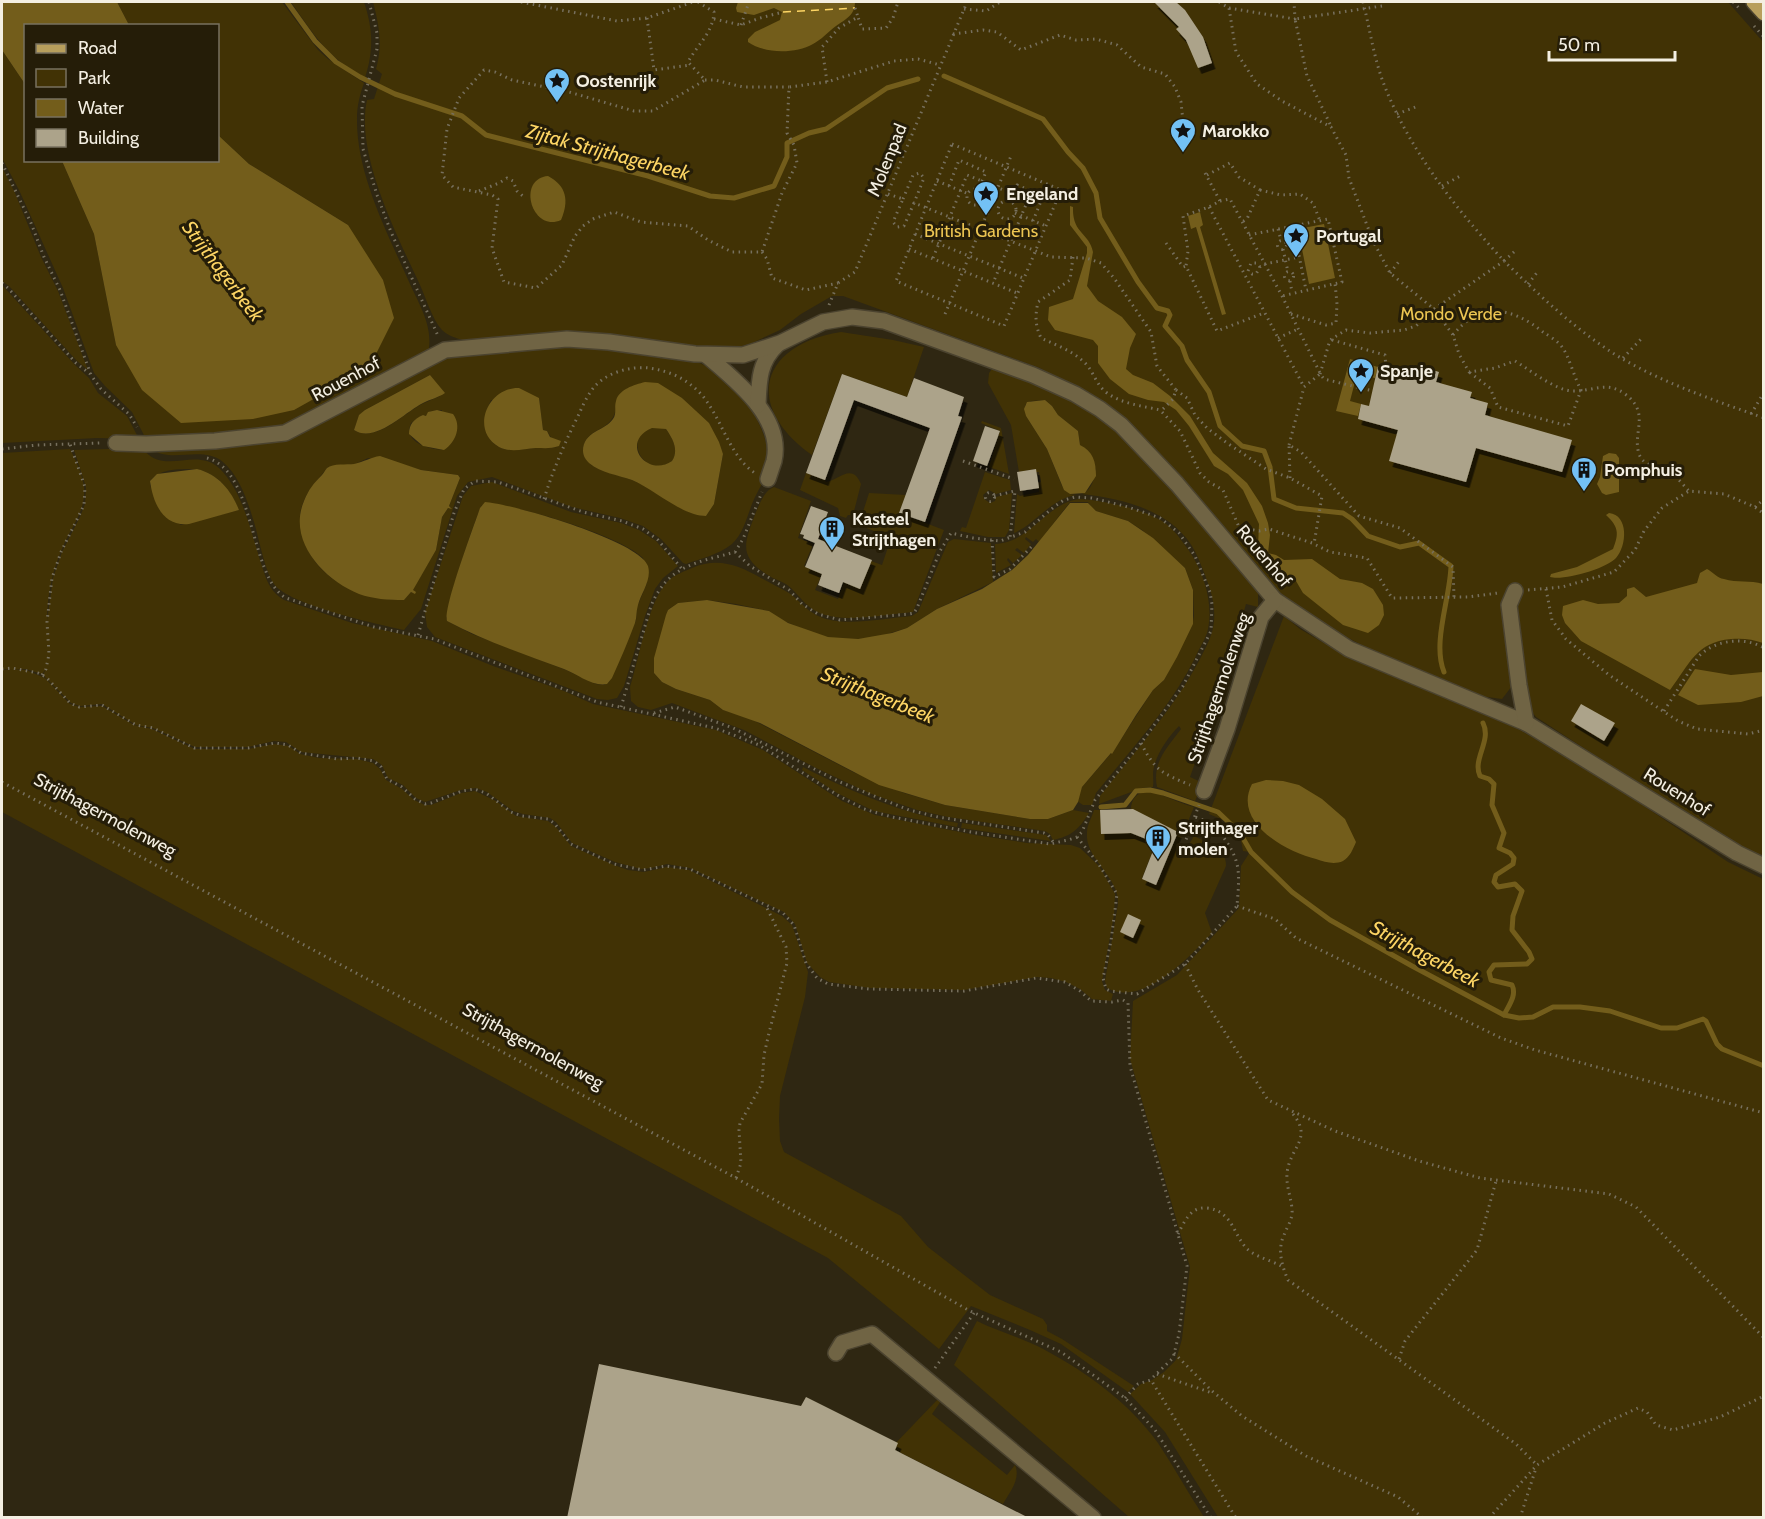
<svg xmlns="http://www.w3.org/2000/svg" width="1765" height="1519" font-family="Cabin,sans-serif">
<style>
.green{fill:#413205;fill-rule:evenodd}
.water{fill:#735d1b;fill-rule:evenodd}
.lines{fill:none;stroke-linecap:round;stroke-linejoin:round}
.stream{stroke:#735d1b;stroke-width:5}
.ferry{stroke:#fdd564;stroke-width:1.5;stroke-dasharray:8 6;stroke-linecap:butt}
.building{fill:#aca38a;filter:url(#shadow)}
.minor-casing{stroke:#4b432f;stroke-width:18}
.major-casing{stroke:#4b432f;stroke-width:18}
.path{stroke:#77705e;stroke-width:3;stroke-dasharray:1.5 4.5;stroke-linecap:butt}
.minor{stroke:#706444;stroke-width:15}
.major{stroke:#b89f5c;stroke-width:15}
.labels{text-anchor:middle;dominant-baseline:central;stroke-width:6;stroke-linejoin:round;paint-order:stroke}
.poi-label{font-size:18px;font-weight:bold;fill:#f4efe2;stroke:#251d08;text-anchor:start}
.street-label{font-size:18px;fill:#f4efe2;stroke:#251d08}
.park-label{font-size:18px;fill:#ecc552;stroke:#251d08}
.water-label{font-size:20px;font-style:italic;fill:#fdd564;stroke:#251d08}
</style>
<defs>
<filter id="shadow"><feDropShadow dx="3.5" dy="6" stdDeviation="0" flood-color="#0009"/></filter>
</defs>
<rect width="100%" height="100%" fill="#2f2712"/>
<!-- green -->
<g class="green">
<path d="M117 2H282L318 50 328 59 364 83C360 94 357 106 357 118 356 174 388 234 410 284 420 306 434 328 428 353L310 418 258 433 146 439 132 412 105 386 94 373 63 288 19 190 2 158V50L25 84 26 160 62 161 94 234 116 345 348 225 249 164 218 135V26L129 25Z"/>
<path d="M291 2H364C373 29 374 50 365 78 328 58 314 35 291 2Z"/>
<path d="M373 2H1728L1764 43 1763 861 1707 828 1536 717 1512 686 1502 699 1480 696 1402 665 1344 636 1279 593 1136 429 1096 400 1040 368 843 296H832L801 314 780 330 752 343 725 351 583 333 555 332 463 340C456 338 448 336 442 330 432 319 426 298 420 285 397 235 355 154 367 100L374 99 382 74 376 69C383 45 379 25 373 2Z"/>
<polygon points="2,167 15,193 41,257 58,291 88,370 77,361 9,286 2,281"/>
<polygon points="2,285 75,365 89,378 98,393 127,416 139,439 97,438 2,443"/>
<path d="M841 332 893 340 924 347 907 397 842 374 812 455C744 407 758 345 841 332Z"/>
<path d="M562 346C588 347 613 350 639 352 662 355 689 356 710 368 740 384 775 435 767 470 765 481 756 493 752 504 747 517 743 534 732 544 718 555 702 558 686 564L683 563 661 539 643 526 620 518 572 507 492 477 468 482 457 496 421 609 404 630C377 624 289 605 274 584 264 569 259 537 253 519 247 499 239 476 223 462 202 445 170 464 152 449L235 446 268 442 317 426 395 380 439 361 456 355ZM430 375 440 396C434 399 428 401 422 404 404 413 375 444 354 430L359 416 365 410ZM539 398 543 430 547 431 557 447C550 448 544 448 537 448 525 448 511 453 499 447 481 438 484 414 491 400ZM682 398 692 408 723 454 714 504 706 516C698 516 692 513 684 509 667 500 650 487 632 480 619 475 605 473 593 466 589 463 583 457 583 451 584 424 617 435 616 402ZM442 410V450C429 448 410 445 409 429L411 423 423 415 426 416 431 411ZM368 458 401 464 421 470 458 475 460 478 449 506 451 508H448L442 517 436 550 412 590 414 593 411 592 404 600C361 601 310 578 302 531 300 524 299 516 301 509 306 491 317 481 328 467L355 464Z"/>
<path d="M996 368 1046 386 1102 417 1148 460 1258 591V607L1246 604 1220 694 1190 777 1203 783 1195 801 1157 787C1152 762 1167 748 1181 729L1179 726C1169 736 1157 753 1154 767 1152 774 1154 780 1153 787L1142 788 1099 804 1100 796C1135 751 1173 710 1200 659 1206 647 1213 635 1214 621 1216 599 1207 580 1199 560 1181 513 1127 499 1082 494 1092 490 1094 479 1096 469 1088 456 1097 456 1080 445L1078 431 1058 415 1052 406 1045 400 1031 401 1025 405 1026 416 1047 449 1062 486 1070 494 1076 495C1050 499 1036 524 1014 533L1017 494 1020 496 1039 492 1038 483 1041 482 1039 472H1036L1035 469 1019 472 1011 425 988 383 989 373 992 369Z"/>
<polygon points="982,421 1001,428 1009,474 989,467 1000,431 981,423"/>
<path d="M657 427 666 429C673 439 679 450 672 461 641 482 620 429 657 427Z"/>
<path d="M142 448C164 477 195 446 219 468 242 490 250 528 259 557 265 574 267 590 284 600L352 623 432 641 493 666 564 691 593 704 716 730 763 750 842 801 875 815 975 835 1027 843 1071 845 1080 848 1099 866 1115 894 1114 915 1102 981 1105 990 1113 994 1111 1001 1092 999 1080 989 1066 982 1051 978 1037 977 964 990 870 988 829 982 820 977 807 963 795 924 784 912 690 868 667 864 651 868 641 869 615 862 572 843 556 822 550 818 523 814 513 811 487 792 476 788 461 790 425 802 416 798 403 785 388 778 382 765 373 759 301 752 286 742 274 741 248 747H195L153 728 136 725 102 704 80 706 71 703 43 675 46 669 42 674 26 669H2V453L70 449C76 461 83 475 84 488 86 512 70 528 62 549 52 571 47 597 47 621L53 578 62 552 80 517 85 504 86 487 74 450ZM197 469C220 475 230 490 239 510L181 525 160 511 150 485V481C160 468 181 469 197 469Z"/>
<polygon points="985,472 1010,480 1011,490 996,494 989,490 983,495 984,499 990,503 995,501 996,497 1012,493 1009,530 1005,537 988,537 960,531 962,527 966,528"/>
<path d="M806 473 825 480 826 482C839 480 852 462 861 484L853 515H848L846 518 840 516 838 508 800 490Z"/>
<path d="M492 482 571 512 621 523 639 530 656 541 678 566 663 578 655 589 645 616 624 686 617 698 608 700 597 699 435 637 427 627 425 612 463 496 471 486ZM482 505C492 506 504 506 514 508 544 514 623 538 643 558L647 583 637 607 636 620 609 682 604 685 596 684 566 670 472 634 447 621C444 611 475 518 482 505Z"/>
<path d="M774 487 811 501 798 538 813 544 804 566 822 574 815 590 838 599 844 582 860 588 871 561 882 565 891 538 864 527 865 521 861 518 869 493 906 495 899 513 944 530 913 612C887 614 847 623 822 614 808 609 801 598 791 588 786 583 777 580 771 577 737 557 744 544 756 512 760 503 764 491 774 487Z"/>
<path d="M1079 499C1102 500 1143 509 1162 521 1171 527 1178 535 1184 544 1202 566 1214 601 1208 629 1206 639 1199 648 1195 658 1170 708 1131 749 1096 793L1092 805H1083L1077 801 1082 787 1114 750 1153 690 1164 680 1192 626 1194 616 1193 590 1185 568 1142 530 1128 521 1096 511 1091 507 1088 502H1070L1039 542 1036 539 1033 542 1026 537 1025 539 1031 544 1024 553 1017 548 1015 550 1022 555 1013 563 1008 558 1007 560 1011 565 996 573 995 544C1030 543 1045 504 1079 499Z"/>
<path d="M954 539 991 543 993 582 937 609 907 628 874 638 858 639H837L818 635 784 621 769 611 736 604 707 600 678 603 668 610 654 673 662 682 676 689 710 700 723 710 749 718 853 772 904 793 945 805 1030 819H1048L1073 810 1089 813C1079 829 1072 836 1053 840L1050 834 1045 831 948 817 917 810 869 793 816 768 744 730 672 703 651 710 638 707 631 701 630 687C639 659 648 601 668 581 674 575 685 571 692 568 718 557 738 565 761 578 770 583 780 588 789 593 803 603 807 613 826 619 852 626 885 618 912 616L918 612 948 542Z"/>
<path d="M1284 616 1300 629 1322 642 1520 730 1608 782 1728 862 1763 879V1517H1218L1165 1432 1130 1394 1141 1384 1152 1380 1164 1372 1176 1360 1182 1339 1190 1267 1130 1059 1133 1001 1177 975 1239 908 1241 866 1250 852 1243 851C1239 824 1232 824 1209 814Z"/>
<polygon points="12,669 26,670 45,678 70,704 80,707 102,706 134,725 152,729 195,749 248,749 274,744 289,746 300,754 319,758 357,759 373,763 380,769 386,780 402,789 414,800 425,805 431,805 461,793 475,791 496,801 516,816 548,821 556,827 571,846 614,865 628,870 644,872 667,867 689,870 782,916 792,925 808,972 805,997 780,1096 779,1119 780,1141 784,1152 901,1216 928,1247 990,1295 1043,1319 1047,1325 1047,1331 1062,1339 1134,1386 1128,1392 1061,1344 1030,1330 971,1306 939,1349 828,1258 2,812 2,670"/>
<path d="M803 767C852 792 903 814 958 823L957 827 874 811 837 793 802 770Z"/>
<path d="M1146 791C1162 793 1177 803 1194 807L1179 843 1188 846 1194 836C1207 843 1227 848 1226 866L1205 913 1212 933C1189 957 1143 1008 1107 988L1105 981 1118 904C1120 877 1084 859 1087 832 1087 825 1092 817 1094 810H1100L1131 833 1156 843 1142 878 1156 885 1178 833 1131 809C1131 800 1136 793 1146 791Z"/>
<polygon points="962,823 1046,835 1051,841 961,828"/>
<path d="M977 1321C999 1332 1023 1338 1045 1350 1088 1373 1129 1403 1158 1443 1174 1467 1188 1493 1204 1517H1129L954 1365Z"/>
<path d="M939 1398 941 1401 932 1414 1007 1475 1015 1465C1021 1479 1010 1492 1003 1504L891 1448Z"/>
</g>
<!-- water -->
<g class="water">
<polygon points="2,2 117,2 129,25 26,26 25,84 2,50"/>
<path d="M738 2H855C855 15 846 19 836 26 828 32 821 40 813 44 795 54 765 54 748 42V39L755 32 780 20 782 12 774 8 754 15 737 12 736 8Z"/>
<polygon points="218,135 249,164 348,225 383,280 394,318 369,368 294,410 253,419 181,423 142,390 116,345 94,234 62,161 218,160"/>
<path d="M548 176C567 186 569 201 561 220 532 233 516 179 548 176Z"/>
<path d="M1070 206 1073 207C1072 234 1089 232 1093 252L1087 286 1098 301 1122 317 1136 334 1130 348 1126 369 1133 375 1153 383 1170 396 1190 416 1213 453 1247 483 1262 506 1268 523 1270 535 1268 553 1276 555 1284 560 1312 559 1340 579 1362 583 1373 589 1383 605 1384 615 1379 625 1368 633 1343 625 1303 593 1296 581 1278 571 1261 559 1258 547 1259 524 1243 490 1228 474 1214 466 1189 426 1176 410 1164 402 1148 400 1129 394 1110 379 1098 363V346L1093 340 1055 330 1048 320 1049 307 1073 299 1087 253V247L1070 225Z"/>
<polygon points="1200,212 1203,225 1200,227 1226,314 1222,315 1196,227 1191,229 1188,216"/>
<polygon points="1324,224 1335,278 1309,284 1298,229"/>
<polygon points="1350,359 1378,367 1375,378 1357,374 1350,401 1361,404 1358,416 1336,411"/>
<path d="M430 375 445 393C438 398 430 399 423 403 405 412 375 444 354 430L359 415 365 410Z"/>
<path d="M645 382 658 383 682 398 709 423 719 442 723 454 714 504 706 516C682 516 654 489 632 480 618 475 601 473 589 463 586 460 583 456 583 451 583 431 605 431 613 419 617 413 614 408 616 401 619 389 634 385 645 382ZM652 428 666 429C673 439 679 450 672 461 647 478 619 442 652 428Z"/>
<path d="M519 388 539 398 543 430 547 431 550 437 561 441 559 446C551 449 544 448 536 448 524 449 510 453 499 447 470 431 487 387 519 388Z"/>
<path d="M1045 400 1052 406 1058 415 1078 431 1080 445C1093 451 1096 462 1096 476L1085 493 1070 494 1064 490 1047 449 1026 416 1024 409 1027 402Z"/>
<path d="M437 410 453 414C462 426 456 442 444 450L423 446 409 434C409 424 414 419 423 415L426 416 428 412Z"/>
<polygon points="1609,453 1616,454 1619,458 1619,492 1606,495 1602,493 1597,484 1600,477 1603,456"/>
<path d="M380 456 421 470 458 475 460 478 449 506 452 509 448 508 442 517 436 550 413 590 416 592 415 594 411 592 404 600C388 600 373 599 359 594 324 580 287 541 304 501 309 489 313 484 322 475 324 473 325 470 327 468 333 463 347 465 354 464 364 462 371 457 380 456Z"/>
<path d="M197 469C218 474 231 490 239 510L189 524C163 527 153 503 150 481L157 474Z"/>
<path d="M485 502C513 504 640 541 648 566 652 580 641 593 638 605 636 611 637 617 635 623 628 642 620 660 612 678L607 684C593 687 577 674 564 669 524 654 484 641 447 621 443 608 474 526 480 508Z"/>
<polygon points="1070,503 1088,503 1096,511 1128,521 1153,538 1185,568 1193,590 1193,624 1177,657 1164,680 1153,690 1136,715 1112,754 1111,753 1082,787 1078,802 1073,810 1048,819 1030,819 945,805 879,785 760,723 723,710 710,700 676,689 662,682 654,673 654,658 666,615 668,610 678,603 707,600 769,611 788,623 828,637 858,639 892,633 907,628 937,609 982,589 1012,570 1028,555"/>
<path d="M1609 513C1629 515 1627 546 1616 558 1606 569 1563 581 1550 577L1551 574 1577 567 1613 549C1619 534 1619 527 1606 515Z"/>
<path d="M1707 569C1713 572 1717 578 1724 579 1737 583 1750 580 1763 584V643C1753 639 1742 638 1731 639 1696 642 1689 665 1670 690L1581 641 1565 623 1562 615 1563 606 1583 600 1598 604 1619 603 1627 596V589L1634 587 1646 597 1697 583 1700 573Z"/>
<polygon points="1695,669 1731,675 1763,672 1763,696 1741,702 1698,705 1678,695"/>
<path d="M1266 780 1283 781 1299 785 1322 799 1345 819 1356 842C1353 849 1350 857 1343 861 1334 865 1325 862 1316 859 1286 852 1232 822 1252 784Z"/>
</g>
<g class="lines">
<!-- stream -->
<g class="stream">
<polyline points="287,2 315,41 336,62 360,77 395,94 462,116 486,135 648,176 710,196 734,198 774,186 787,157 787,143 809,133 826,129 887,88 918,79"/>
<path d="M944 76 1043 119 1068 152 1083 168 1096 193 1100 218 1138 282 1157 308 1168 311 1170 315 1165 326 1182 346 1187 360 1209 392 1220 426 1242 446 1264 451 1270 467 1274 499 1296 508 1343 513 1352 519 1368 536 1400 547 1419 543 1451 566C1450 599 1432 643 1444 672"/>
<path d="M1483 723C1492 741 1472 759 1480 776L1489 779 1494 784 1492 805 1504 833 1499 848 1510 853 1514 858 1513 864 1496 875 1494 882 1498 887 1515 884 1522 891 1513 916 1512 930 1529 952 1532 959 1527 964 1494 965 1489 972 1491 980 1512 985C1517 995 1509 1005 1504 1015"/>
<polyline points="1101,807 1125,805 1136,791 1150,790 1163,793 1218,812 1240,833 1251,852 1292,892 1330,920 1412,966 1504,1015 1519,1018 1533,1017 1553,1007 1580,1007 1610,1011 1661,1028 1677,1028 1703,1019 1706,1021 1717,1044 1722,1049 1764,1066"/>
</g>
<!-- ferry -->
<polyline class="ferry" points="783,12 855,8"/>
</g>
<!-- building -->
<g class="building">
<polygon points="1154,2 1176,2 1185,10 1203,37 1212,63 1198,68 1186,40 1176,29 1179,27"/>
<polygon points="1378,366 1420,378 1423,367 1439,372 1436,382 1472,392 1470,398 1488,403 1485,415 1572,440 1562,472 1476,448 1466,482 1389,461 1398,430 1358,419 1361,404 1369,406"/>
<polygon points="842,374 907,397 914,378 964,397 958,416 962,417 925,522 899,513 930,428 854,400 825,480 806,473"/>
<polygon points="985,426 1000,431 987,466 973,461"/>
<polygon points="1036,469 1039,488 1020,491 1017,472"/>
<polygon points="811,506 828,512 818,539 872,560 860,589 843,582 839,593 818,585 822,574 805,567 815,543 803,538 804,535 800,534"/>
<polygon points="1581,704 1615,723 1604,741 1571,721"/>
<polygon points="1133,809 1178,832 1156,885 1142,879 1156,843 1131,833 1101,834 1100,810"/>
<polygon points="1128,914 1141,920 1133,938 1120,932"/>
<polygon points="599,1364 801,1406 806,1397 898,1443 895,1450 1029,1518 567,1518"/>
</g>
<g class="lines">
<defs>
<g id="minor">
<path d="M706 355C735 380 784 417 774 461 772 467 770 473 768 479"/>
<path d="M758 405C759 381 759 362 777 345"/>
<polyline points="116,443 146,444 215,441 285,433 445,350 567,339 609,342 695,354 743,355 780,343 823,322 852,317 884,321 1033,375 1075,394 1100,409 1121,425 1177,484 1275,600 1349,649 1526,723 1737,853 1764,866"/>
<polyline points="1515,591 1509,605 1519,685 1526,723"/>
<polyline points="1204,791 1227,729 1261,617 1275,600"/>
<polyline points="836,1353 842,1343 872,1334 1093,1518"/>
</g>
<polyline id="major" points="1754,2 1764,13"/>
</defs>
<!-- minor casing -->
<use href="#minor" class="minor-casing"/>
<!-- major casing -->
<use href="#major" class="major-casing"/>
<!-- path -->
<g class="path">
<polyline points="369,2 377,33 377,49 362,106 363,149 377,195 391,232 439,338"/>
<polyline points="521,2 617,21 647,18 693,2"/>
<path d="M698 2 714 12C713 33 697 45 688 62L705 80 653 111H634L569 92 512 80 495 72 484 70 459 98 447 129 442 175 453 187 492 195 498 199 492 248 504 282 536 288 562 265 575 236 583 226 593 219 614 212 641 222 688 226 708 240 732 252H762L782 193 797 163 794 145 787 133 789 87 827 82 894 61 918 59 940 65"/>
<path d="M1219 2 1229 8 1236 52 1257 84 1282 101 1331 127 1346 155 1349 178 1373 241 1390 273 1434 309 1453 335 1459 354 1469 372 1495 368 1515 361C1530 370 1555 390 1572 391 1592 392 1606 380 1625 394 1651 413 1632 432 1639 454 1644 468 1662 467 1673 475 1679 479 1684 486 1689 491"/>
<path d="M1363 2C1370 29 1374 60 1385 87 1411 152 1456 209 1504 261L1516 250"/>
<polyline points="1733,2 1740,9"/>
<polyline points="855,8 858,17"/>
<polyline points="1229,8 1295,19 1294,2"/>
<polyline points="964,9 986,11 1000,2"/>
<polyline points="647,18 654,70 690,65"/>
<polyline points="714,19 741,25 760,18 783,12"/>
<polyline points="741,25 749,2"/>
<polyline points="1754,26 1764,37"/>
<polyline points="953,34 983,30 997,32 1021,50 1060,35 1076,40 1096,39 1117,45 1141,67 1165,74 1175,87 1181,102 1184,131"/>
<polyline points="705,80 715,80 743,87 789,87"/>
<polyline points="827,82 822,47 839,28 858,17 862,29 886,28 893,18 898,2"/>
<polyline points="1397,114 1418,106"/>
<polyline points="1330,124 1307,76 1295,19 1382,6"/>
<polygon points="952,144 1061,190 1004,326 896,281"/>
<polyline points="2,163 31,223 44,257 60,290 91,375 101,389 129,414 137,427"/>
<polyline points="1205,173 1220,201 1209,207 1183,216 1188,251 1186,266 1217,331 1264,313"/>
<polyline points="1207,175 1230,163 1239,177 1260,190 1247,219 1242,222"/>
<polyline points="937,181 969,194"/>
<polyline points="949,186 959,160 986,172 978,190"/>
<polyline points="1442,186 1462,175"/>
<circle cx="975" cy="197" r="8"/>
<polyline points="1260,190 1281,195 1300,194 1313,203 1320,221"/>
<polyline points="479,191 499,183 507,178 513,181 517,191 524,197"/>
<polyline points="888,194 903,199 893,222 897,227 904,226 914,203 1051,257 1086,258 1101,263 1114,278 1151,332 1157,366 1176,390 1173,399 1161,411 1180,431 1200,473 1209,482 1223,490 1239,527 1259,531 1269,529 1312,543 1330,552 1367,558 1392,598 1468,597 1498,593"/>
<polyline points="903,199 913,175 920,173 924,178 914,203"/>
<polyline points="1220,201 1230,199 1282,296 1320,373"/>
<circle cx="1007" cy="210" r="9"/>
<polyline points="1011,202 1017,185 1043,196 1033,221"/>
<polyline points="1209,207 1304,387"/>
<polyline points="1015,213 1046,226"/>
<polyline points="1293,226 1306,290"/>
<polyline points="1278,229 1281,240"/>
<polyline points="915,234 1023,278"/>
<polyline points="1249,235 1328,219 1342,282 1282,296"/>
<circle cx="1282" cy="245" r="4.5"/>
<polyline points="1166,243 1183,267 1186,266"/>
<polyline points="909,249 1017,293"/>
<polyline points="1283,249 1288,272"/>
<polyline points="762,252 767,259 772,278 806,290 838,283"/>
<path d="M1073 257 1070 280 1038 302C1035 316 1035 325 1041 338 1056 345 1073 351 1085 363 1094 372 1096 385 1107 393 1122 404 1143 406 1160 410"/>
<polyline points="933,258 967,175 1028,200 993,283"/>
<polyline points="1260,267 1257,263 1251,263 1248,271 1252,274 1256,274 1260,267 1265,264 1299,257"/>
<circle cx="1289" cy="276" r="4.5"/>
<polyline points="1390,273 1400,260"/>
<polyline points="1290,281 1292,292"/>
<polyline points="2,283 8,288 76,363 90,374"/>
<polyline points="1528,284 1539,270"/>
<polyline points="829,305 838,283 855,272 967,2"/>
<polyline points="945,314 1011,156"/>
<polyline points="1291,314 1326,325 1336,323 1337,304 1335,283"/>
<path d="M1453 335C1480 301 1512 307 1543 332 1549 336 1558 341 1562 347 1569 356 1574 377 1581 390L1568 426 1498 407 1490 388 1469 372"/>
<polyline points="1278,338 1298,329"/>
<polyline points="1332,340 1385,355 1386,368"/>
<polyline points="1623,358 1642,338"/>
<path d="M1320 374 1330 340 1346 330 1370 333 1404 330 1416 326 1434 309 1504 261C1539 295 1575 329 1616 355 1662 383 1714 400 1764 418"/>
<polyline points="1176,390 1187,398 1195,415 1207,428 1227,443 1266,469 1290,478 1322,496 1314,544"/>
<polyline points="1751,414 1763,394"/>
<polyline points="1289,445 1304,387 1320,374 1324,379 1373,391"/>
<polyline points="2,449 37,445 101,443"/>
<path d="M207 458C256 471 249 577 286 598L374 627 434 639 597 702 715 728 731 734 759 745 839 796 864 809 892 817 971 832 1050 844 1068 840 1077 837 1082 832 1095 800 1141 743 1183 686 1211 631 1212 604 1210 592 1195 556 1179 533 1160 518 1128 507 1092 498 1075 497 1064 500 1055 506 1025 532 1000 541 973 538 951 533 940 551 917 608 914 613 909 614 840 620 818 614 802 604 789 590 750 566 735 552"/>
<polyline points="963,461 1014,479"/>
<polyline points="1290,478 1289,445 1301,452 1359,516 1400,528 1453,567 1454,597"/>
<circle cx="990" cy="497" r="4.5"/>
<polyline points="994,496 1015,491 1010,538"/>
<path d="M544 499C553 470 565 442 579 414 583 405 588 394 595 386 608 372 631 366 649 368 670 371 687 379 701 394 722 418 729 456 755 473"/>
<polyline points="1755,507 1764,499"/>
<polyline points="992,540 994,577 1010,569 1034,544"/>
<polyline points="1546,589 1552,620 1566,639 1609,675 1678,721 1697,729 1748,734 1764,730"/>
<polyline points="1528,590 1562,587 1614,572 1635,550 1644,531 1662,508 1689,491 1724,494 1755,507 1764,514"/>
<polyline points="418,635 454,513 464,489 475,481 498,482 583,512 622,521 643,529 658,540 682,569"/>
<polyline points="2,669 12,668 38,673 46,677 70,703 79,707 102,705 136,725 153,728 194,748 248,748 275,743 288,745 301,753 337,759 357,758 374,761 381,767 387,779 402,787 415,799 425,804 431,803 462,791 474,789 486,793 511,812 522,816 548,819 554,823 571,844 614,864 643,870 666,866 690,869 783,913 794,925 806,963 817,978 828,984 869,989 964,991 1036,978 1065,982 1080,991 1091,1001 1112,1002 1123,1000 1128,1003 1130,1066 1187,1266 1179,1334 1173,1358 1150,1380"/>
<polyline points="42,675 46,669 49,654 47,622 52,578 61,552 84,505 85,487 70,444"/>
<path d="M621 707 651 606C668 565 696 563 735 552L743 539 762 492"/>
<path d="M1664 711 1699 656C1715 640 1744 636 1764 648"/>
<polyline points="654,713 675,707 733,728 840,782 909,810 938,817 1044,833 1048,835 1054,843"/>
<path d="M1141 743C1155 771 1162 773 1190 785"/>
<polyline points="2,782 736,1178 970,1311 1061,1352 1125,1398 1155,1430 1211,1518"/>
<path d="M1077 837 1098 863 1117 894 1111 941 1103 978 1106 989 1110 991 1137 994 1185 964 1237 906C1238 892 1240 877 1237 864 1232 844 1214 822 1195 817"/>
<polyline points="1184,845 1199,805"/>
<polyline points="1237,906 1275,919 1296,938 1501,1038 1535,1050 1764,1113"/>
<polyline points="1185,964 1198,990 1268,1100 1335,1131 1419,1161 1480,1178 1609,1194 1636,1207 1764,1338"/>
<path d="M1293 1114C1313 1139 1290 1147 1287 1173 1286 1186 1291 1197 1292 1209 1293 1219 1287 1227 1284 1235 1277 1250 1282 1266 1288 1280L1516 1444 1537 1465"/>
<polyline points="736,1178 741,1163 739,1130 740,1123 762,1084 764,1055 769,1033 787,963 786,947 766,906"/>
<path d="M1178 1234C1184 1222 1191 1206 1207 1208 1235 1211 1234 1241 1251 1252 1260 1258 1272 1261 1281 1266"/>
<polyline points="1174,1353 1212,1391 1242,1416 1306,1456 1398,1497 1423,1518"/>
<polyline points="1399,1359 1405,1341 1477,1250 1496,1181"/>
<polyline points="935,1368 974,1313"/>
<polyline points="1157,1374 1212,1393"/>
<polyline points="1125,1398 1138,1384 1151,1380 1236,1518"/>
<polyline points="1489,1518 1537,1465 1605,1423 1638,1408 1647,1412 1656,1425 1673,1430 1720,1417 1764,1396"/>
<polyline points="1520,1518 1536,1468"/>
</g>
<!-- minor -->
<use href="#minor" class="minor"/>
<!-- major -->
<use href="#major" class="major"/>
</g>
<!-- icons -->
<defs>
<symbol id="sight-pin" viewBox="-11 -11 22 30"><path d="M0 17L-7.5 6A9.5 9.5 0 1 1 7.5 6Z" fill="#73c1f5" stroke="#251d08"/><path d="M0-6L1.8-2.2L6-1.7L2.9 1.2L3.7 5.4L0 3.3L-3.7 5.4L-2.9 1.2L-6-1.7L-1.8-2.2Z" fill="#111"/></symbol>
<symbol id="building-pin" viewBox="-11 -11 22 30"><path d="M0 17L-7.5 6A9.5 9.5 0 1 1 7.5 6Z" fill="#73c1f5" stroke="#251d08"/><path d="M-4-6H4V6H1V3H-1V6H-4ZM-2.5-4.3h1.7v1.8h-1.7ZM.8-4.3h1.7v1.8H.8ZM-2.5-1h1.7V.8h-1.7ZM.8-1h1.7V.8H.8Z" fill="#111"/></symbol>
</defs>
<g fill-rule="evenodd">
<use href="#sight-pin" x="542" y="66" width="30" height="40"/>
<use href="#sight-pin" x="1168" y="116" width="30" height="40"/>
<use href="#sight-pin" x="971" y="179" width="30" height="40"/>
<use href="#sight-pin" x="1281" y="221" width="30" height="40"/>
<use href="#sight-pin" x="1346" y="356" width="30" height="40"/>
<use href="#building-pin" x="1569" y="455" width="30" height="40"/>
<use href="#building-pin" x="817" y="514" width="30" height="40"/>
<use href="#building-pin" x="1143" y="823" width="30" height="40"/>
</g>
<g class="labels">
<!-- poi labels -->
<g class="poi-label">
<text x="576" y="81">Oostenrijk</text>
<text x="1202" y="131">Marokko</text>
<text x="1006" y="194">Engeland</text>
<text x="1316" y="236">Portugal</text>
<text x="1380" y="371">Spanje</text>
<text x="1604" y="470">Pomphuis</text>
<text x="852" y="519">Kasteel<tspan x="852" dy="21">Strijthagen</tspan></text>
<text x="1178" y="828">Strijthager<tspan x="1178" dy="21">molen</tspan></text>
</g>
<!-- street labels -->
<g class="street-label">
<text transform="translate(887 160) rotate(-68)">Molenpad</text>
<text transform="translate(346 379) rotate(-28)">Rouenhof</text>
<text transform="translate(1264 556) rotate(50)">Rouenhof</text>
<text transform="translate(1219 688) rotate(-71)">Strijthagermolenweg</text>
<text transform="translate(1677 792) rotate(32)">Rouenhof</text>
<text transform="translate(105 815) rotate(28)">Strijthagermolenweg</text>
<text transform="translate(533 1046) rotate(29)">Strijthagermolenweg</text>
</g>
<!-- park labels -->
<g class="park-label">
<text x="981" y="231">British Gardens</text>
<text x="1451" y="314">Mondo Verde</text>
</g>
<!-- water labels -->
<g class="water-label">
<text transform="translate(608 152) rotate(15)">Zijtak Strijthagerbeek</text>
<text transform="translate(223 271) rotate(53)">Strijthagerbeek</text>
<text transform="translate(878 695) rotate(22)">Strijthagerbeek</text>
<text transform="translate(1425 954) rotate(28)">Strijthagerbeek</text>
</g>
</g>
<!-- border -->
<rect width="1765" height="1519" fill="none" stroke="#f4efe2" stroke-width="6"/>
<!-- legend -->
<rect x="24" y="24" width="195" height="138" fill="#251d08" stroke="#78715f" stroke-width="1.5"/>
<rect x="36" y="44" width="30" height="9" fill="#b89f5c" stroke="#78715f" stroke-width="1.5"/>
<text x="78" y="54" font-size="18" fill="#f4efe2">Road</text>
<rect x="36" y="69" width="30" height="18" fill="#413205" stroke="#78715f" stroke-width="1.5"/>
<text x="78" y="84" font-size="18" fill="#f4efe2">Park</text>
<rect x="36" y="99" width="30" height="18" fill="#735d1b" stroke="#78715f" stroke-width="1.5"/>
<text x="78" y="114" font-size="18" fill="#f4efe2">Water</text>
<rect x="36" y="129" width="30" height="18" fill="#aca38a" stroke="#78715f" stroke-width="1.5"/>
<text x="78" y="144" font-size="18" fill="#f4efe2">Building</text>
<!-- scale -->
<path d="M1549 51v9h126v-9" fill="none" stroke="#f4efe2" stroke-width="3"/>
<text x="1558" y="51" font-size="18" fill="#f4efe2" stroke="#251d08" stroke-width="4.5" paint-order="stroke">50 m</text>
</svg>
